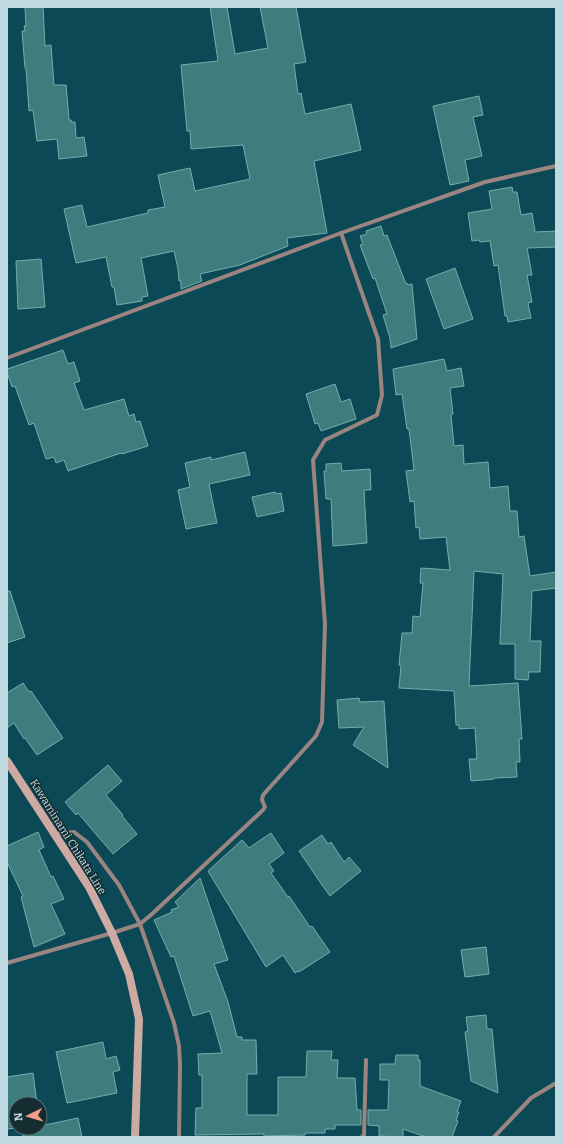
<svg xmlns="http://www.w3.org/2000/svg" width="563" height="1144" font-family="Bitter,serif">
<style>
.building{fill:#3e7d7d;stroke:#73aeae}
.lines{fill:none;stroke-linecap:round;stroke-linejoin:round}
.street{stroke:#9b8580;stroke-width:4}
.secondary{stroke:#cdaba2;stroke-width:8}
.labels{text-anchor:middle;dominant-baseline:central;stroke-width:3;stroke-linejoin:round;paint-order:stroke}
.street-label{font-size:11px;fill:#bed9e0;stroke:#152c31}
</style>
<rect width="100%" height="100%" fill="#0c4956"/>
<!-- building -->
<g class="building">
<polygon points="25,7 43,7 45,46 51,45 54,85 66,85 69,120 71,120 71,122 75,122 76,138 84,137 87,156 59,159 57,139 37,141 33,110 29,111 26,68 25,68 22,31 25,31 24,26 26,26"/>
<polygon points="210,7 227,7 235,54 268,48 260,7 296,7 306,62 294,64 298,94 301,93 305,114 351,104 361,150 314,161 327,233 287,238 288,246 240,265 200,274 202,281 181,289 181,281 179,281 178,269 174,251 141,258 148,296 142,297 142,301 117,305 114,287 112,287 106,257 76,263 64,209 82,205 87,227 148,213 148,210 165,207 158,175 190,168 195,191 250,179 243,145 191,149 190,131 187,131 181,65 218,61"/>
<polygon points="479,96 483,115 473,117 482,156 465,160 469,181 450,185 433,106"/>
<polygon points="512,187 513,192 517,192 521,215 532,213 535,232 556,231 556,247 527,248 532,275 527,275 532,302 528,303 531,318 508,322 507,316 505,316 498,265 494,266 490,241 480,242 479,240 472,241 468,213 492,209 489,191"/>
<polygon points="381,226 384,236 387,235 406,284 407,283 408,285 412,284 417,339 391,348 390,338 383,315 387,314 375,278 373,279 360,245 363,244 360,236 367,234 366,231"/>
<polygon points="41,259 45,307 18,309 16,261"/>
<polygon points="455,268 473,319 444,329 426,279"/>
<polygon points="63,350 68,364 74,362 80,381 74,383 84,410 124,399 129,416 134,414 136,422 140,421 148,446 122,454 121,453 68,471 64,460 56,463 54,457 46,459 34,423 29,425 15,386 12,387 7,372 7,369"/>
<polygon points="444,359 447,371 461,368 464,386 450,388 453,414 451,415 454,446 463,445 464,464 488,462 490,488 508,486 510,511 517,511 519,537 524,536 530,576 556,572 556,588 532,591 530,641 541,641 540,672 529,672 528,680 515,679 515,644 500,644 503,574 474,571 469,686 518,683 522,739 519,739 520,762 516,762 517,777 494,778 494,779 471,781 469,759 477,759 475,728 459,729 459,725 456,725 454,691 399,688 401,666 399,665 402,633 412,633 413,616 420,617 423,583 420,583 421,568 450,570 446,537 420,539 419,527 416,528 414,501 410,502 406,471 414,470 409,429 407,429 402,394 396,395 393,369"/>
<polygon points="335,384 341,402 350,399 356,419 321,431 318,423 315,424 306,394"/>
<polygon points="245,452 250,475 209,484 217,523 186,529 178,490 190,487 185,463 211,457 211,460"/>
<polygon points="341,463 342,471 370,469 371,490 364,490 367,543 333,546 331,499 326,499 324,471 326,471 326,464"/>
<polygon points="275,492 276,494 281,493 284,511 257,517 252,497"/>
<polygon points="7,591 10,591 25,637 7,643"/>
<polygon points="23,683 29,692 31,691 63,738 37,755 25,738 24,739 14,723 7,728 7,693"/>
<polygon points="359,698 360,702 384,701 388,768 353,745 364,727 339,728 337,700"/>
<polygon points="108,765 122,781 106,795 123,815 122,816 137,834 113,854 78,813 76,815 65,802"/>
<polygon points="38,832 44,847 39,850 51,877 53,876 64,899 51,904 65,934 34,947 21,897 23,896 7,862 7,846"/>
<polygon points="271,833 284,853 269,864 274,871 271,873 288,897 289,896 310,927 312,926 330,952 299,972 298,971 295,973 283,955 266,967 208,871 242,840 249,848"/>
<polygon points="322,835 328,844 331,842 344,862 349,857 361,871 330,896 322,885 299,851"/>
<polygon points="200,878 228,960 214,964 228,1002 237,1037 242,1037 242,1040 256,1040 257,1074 247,1074 247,1115 278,1115 278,1077 306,1077 307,1051 332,1051 331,1060 338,1060 337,1078 355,1078 357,1110 361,1110 361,1125 335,1125 335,1129 325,1129 325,1133 305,1133 305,1135 264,1136 264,1134 195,1135 196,1108 202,1108 202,1075 199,1075 198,1054 222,1053 210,1011 193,1016 174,956 171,957 154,920 172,912 171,910 179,907 175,902"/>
<polygon points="486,947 489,974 465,977 461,950"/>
<polygon points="486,1015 487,1029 492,1029 498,1093 471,1081 465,1032 468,1031 466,1017"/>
<polygon points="103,1042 106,1059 116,1056 120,1070 113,1072 117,1093 67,1103 56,1052"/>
<polygon points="396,1055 418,1055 418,1060 420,1060 420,1086 461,1101 457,1112 459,1112 456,1120 458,1121 452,1137 426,1137 403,1129 403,1137 379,1136 379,1126 368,1125 368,1110 388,1110 389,1080 380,1080 380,1064 395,1064"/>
<polygon points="33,1073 37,1104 16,1104 16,1128 7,1129 7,1077"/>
<polygon points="78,1118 82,1137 23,1137 23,1130 33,1128 40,1128 40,1126"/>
</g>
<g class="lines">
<!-- street -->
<g class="street">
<polyline points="7,358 341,233 485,182 556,166"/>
<polyline points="55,834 74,832 87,842 119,885 140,924 174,1023 179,1046 180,1065 179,1137"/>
<polyline points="7,963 112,933 140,924 152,914 263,810 265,807 262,800 263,795 316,736 322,722 325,624 313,460 325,440 377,415 382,395 378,339 341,233"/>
<polyline points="362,1137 364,1135 366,1060"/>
<polyline points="494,1137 531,1098 556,1083"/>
</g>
<!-- secondary -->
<polyline class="secondary" points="7,761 89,887 112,933 129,974 139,1019 135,1137"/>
</g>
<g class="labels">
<!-- street labels -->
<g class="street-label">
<text transform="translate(68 837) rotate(58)">Kawaminami Chikata Line</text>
</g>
</g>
<!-- border -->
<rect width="563" height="1144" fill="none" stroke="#bed9e0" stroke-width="16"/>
<!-- north arrow -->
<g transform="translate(28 1116) rotate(265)"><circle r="19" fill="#152c31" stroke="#597177"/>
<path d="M0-3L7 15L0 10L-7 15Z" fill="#f49e88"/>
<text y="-6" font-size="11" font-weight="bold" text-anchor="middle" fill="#bed9e0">N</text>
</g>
</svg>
